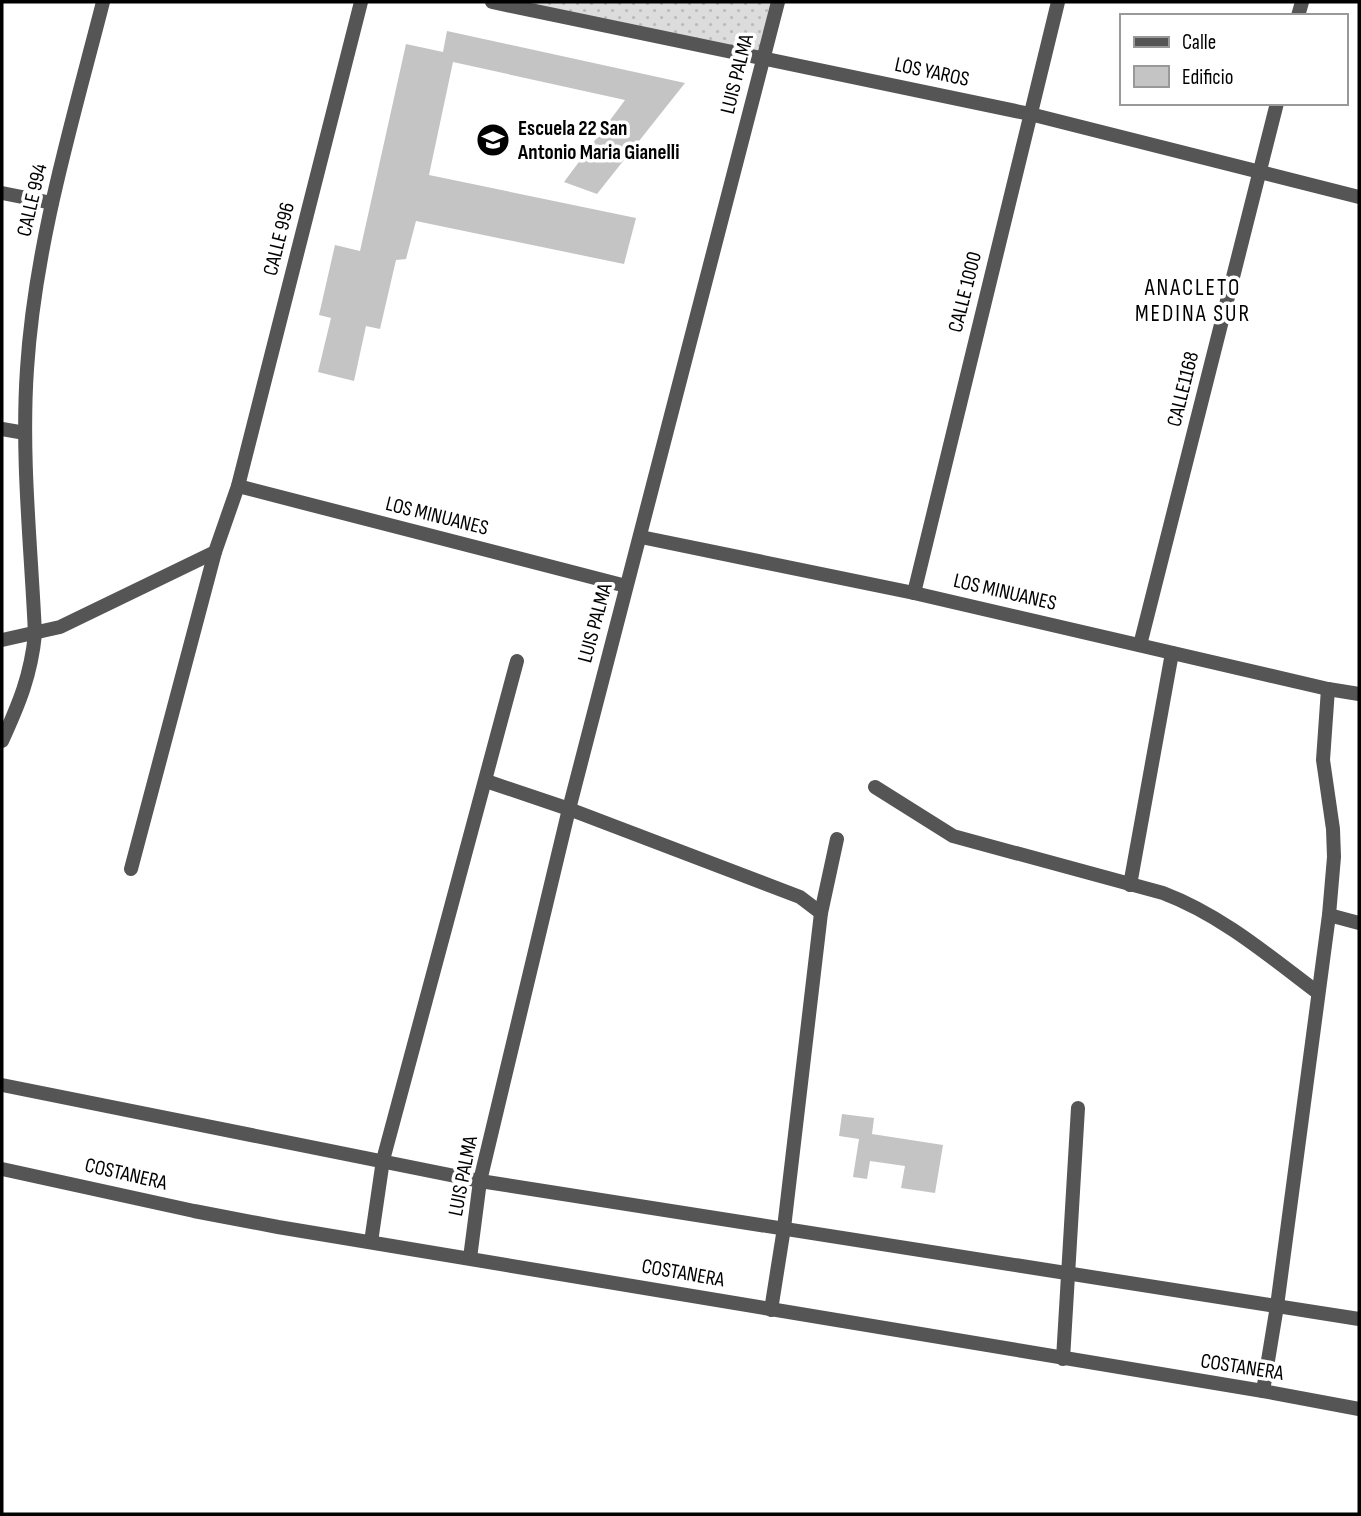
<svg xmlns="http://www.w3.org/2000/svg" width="1361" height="1516" font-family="'Sofia Sans Condensed',sans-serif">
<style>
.grass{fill:url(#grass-dots)}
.building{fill:#c4c4c4}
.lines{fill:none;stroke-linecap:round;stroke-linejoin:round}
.service{stroke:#555;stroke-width:14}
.minor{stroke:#555;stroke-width:14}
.labels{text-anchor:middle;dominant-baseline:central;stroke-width:7;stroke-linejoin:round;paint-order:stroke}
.street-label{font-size:21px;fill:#000;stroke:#fff}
.poi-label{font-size:21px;font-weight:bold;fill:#000;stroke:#fff;text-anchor:start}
.neighbourhood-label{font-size:23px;letter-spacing:2px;fill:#000;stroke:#fff}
</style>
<defs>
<pattern id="grass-dots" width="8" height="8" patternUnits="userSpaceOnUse" patternTransform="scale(1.75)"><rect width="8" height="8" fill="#dcdcdc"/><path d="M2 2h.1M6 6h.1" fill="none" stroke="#bbb" stroke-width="1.8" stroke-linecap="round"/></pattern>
</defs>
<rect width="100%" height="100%" fill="#fff"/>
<!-- grass -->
<polygon class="grass" points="492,2 778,2 763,58"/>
<!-- building -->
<g class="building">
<polygon points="447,31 685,83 597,194 564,182 625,100 453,62 429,175 636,218 624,264 416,221 406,259 396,260 380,329 366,326 354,381 318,372 331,318 319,315 335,245 360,251 406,44 443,52"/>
<polygon points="842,1114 874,1118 872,1134 943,1145 935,1193 901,1188 905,1166 870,1161 867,1179 853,1177 859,1139 839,1136"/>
</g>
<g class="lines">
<!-- service -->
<g class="service">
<polyline points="486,781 569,809 800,897 821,913"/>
<path d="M875 787 953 836 1163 893C1221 915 1268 955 1317 992"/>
<polyline points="1130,885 1172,653"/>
<polyline points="1329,915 1359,923"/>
<polyline points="2,1085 480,1181 1359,1319"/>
<polyline points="371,1242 383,1160 517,661"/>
<polyline points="771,1310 784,1228 821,913 837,839"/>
<polyline points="1063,1359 1078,1108"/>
<polyline points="1263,1391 1277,1306 1329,915 1334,857 1333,829 1323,760 1328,689"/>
</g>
<!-- minor -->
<g class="minor">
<polyline points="492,2 1030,114 1359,197"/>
<polyline points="1298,16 1302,2"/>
<polyline points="2,193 52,203"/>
<polyline points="2,429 25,433"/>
<polyline points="238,486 626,586"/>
<polyline points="641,537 914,593 1328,689 1359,694"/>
<polyline points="914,593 1058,2"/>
<polyline points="2,640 60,627 215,552"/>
<polyline points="1140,645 1277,103"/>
<path d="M2 741C19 704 31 675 35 634 31 546 21 457 27 369 35 244 72 123 103 2"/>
<polyline points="131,869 215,552 238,486 361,2"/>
<polyline points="2,1169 194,1211 278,1227 1263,1391 1359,1409"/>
<polyline points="470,1258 480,1181 569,809 778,2"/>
</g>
</g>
<!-- icons -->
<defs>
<symbol id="school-disc" viewBox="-11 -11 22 22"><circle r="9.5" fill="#000" stroke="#fff"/><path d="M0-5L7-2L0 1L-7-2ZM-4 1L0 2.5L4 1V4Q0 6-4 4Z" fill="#fff"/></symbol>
</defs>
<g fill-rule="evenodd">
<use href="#school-disc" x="474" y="121" width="38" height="38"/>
</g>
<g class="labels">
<!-- street labels -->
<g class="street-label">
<text transform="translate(932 72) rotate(12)">LOS YAROS</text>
<text transform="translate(737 74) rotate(-76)">LUIS PALMA</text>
<text transform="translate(32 200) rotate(-77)">CALLE 994</text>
<text transform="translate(279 239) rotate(-76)">CALLE 996</text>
<text transform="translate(965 292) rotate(-76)">CALLE 1000</text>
<text transform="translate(1183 389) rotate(-76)">CALLE1168</text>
<text transform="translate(437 516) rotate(14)">LOS MINUANES</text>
<text transform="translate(1005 592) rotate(13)">LOS MINUANES</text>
<text transform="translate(595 623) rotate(-75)">LUIS PALMA</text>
<text transform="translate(126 1174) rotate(13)">COSTANERA</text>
<text transform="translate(463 1176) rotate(-79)">LUIS PALMA</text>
<text transform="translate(683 1273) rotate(10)">COSTANERA</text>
<text transform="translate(1242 1367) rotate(9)">COSTANERA</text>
</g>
<!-- poi labels -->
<g class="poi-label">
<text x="518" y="128">Escuela 22 San<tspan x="518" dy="24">Antonio Maria Gianelli</tspan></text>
</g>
<!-- neighbourhood labels -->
<g class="neighbourhood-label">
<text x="1193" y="288">ANACLETO<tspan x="1193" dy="26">MEDINA SUR</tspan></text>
</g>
</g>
<!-- border -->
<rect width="1361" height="1516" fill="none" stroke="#000000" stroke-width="7"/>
<!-- legend -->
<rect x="1120" y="14" width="228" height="91" fill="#ffffff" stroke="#999999" stroke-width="2"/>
<rect x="1134" y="37" width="35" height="10" fill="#555555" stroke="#999999" stroke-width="2"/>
<text x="1182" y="49" font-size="21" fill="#000000">Calle</text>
<rect x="1134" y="66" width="35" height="21" fill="#c4c4c4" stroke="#999999" stroke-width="2"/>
<text x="1182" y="84" font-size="21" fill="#000000">Edificio</text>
</svg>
